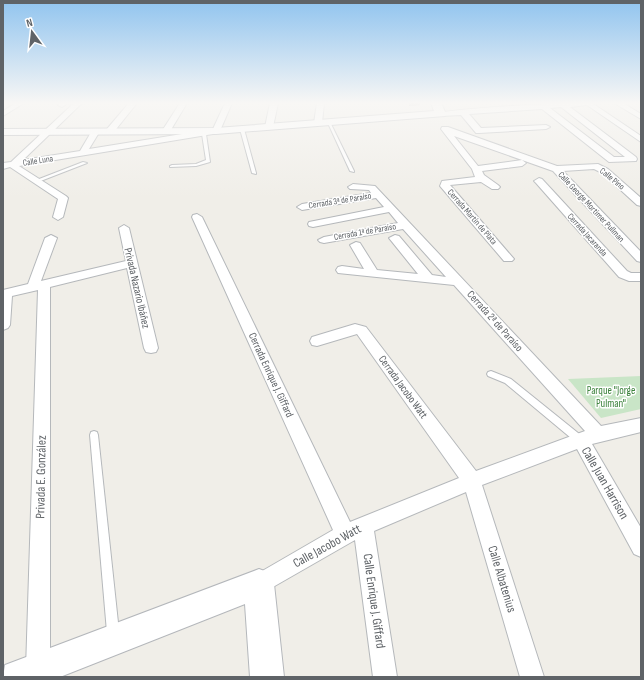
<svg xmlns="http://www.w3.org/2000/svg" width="644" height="680" font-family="'Sofia Sans Condensed',sans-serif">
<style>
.green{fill:#c9e5c7}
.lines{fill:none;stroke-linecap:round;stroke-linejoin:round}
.lane-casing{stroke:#b5b8bb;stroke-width:2}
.street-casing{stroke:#b5b8bb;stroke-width:2}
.secondary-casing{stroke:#b4b7bb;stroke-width:2}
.lane{fill:#fff;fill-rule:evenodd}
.street{fill:#fff;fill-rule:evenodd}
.secondary{fill:#fff;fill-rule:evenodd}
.shaded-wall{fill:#8f8d8a}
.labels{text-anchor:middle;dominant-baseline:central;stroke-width:3;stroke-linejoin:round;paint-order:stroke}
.far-street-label{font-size:9px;fill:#5f6367;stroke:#fff}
.street-label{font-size:11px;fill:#5f6367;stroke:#fff}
.park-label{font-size:11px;fill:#3c823c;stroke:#fff}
.near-street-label{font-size:13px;fill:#5f6367;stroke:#fff}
</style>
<rect width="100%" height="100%" fill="#f0eee8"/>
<!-- green -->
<polygon class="green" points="641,376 641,409 601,418 568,379"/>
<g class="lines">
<defs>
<g id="lane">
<polygon points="327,121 330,122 354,171 354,172 350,171"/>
<polygon points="242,128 244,129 256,173 256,174 252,173 240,129"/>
<polygon points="204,133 206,134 210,162 196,166 170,167 170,166 172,165 196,164 206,160 202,134"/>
<polygon points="83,162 87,163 38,182 34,181"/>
<polygon points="491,371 511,379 583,437 584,440 583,443 580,444 577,443 505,383 488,376 487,374 488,372"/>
<polygon points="94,431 97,432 98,435 119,632 117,636 113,638 109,636 107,632 90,435 91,432"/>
</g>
<g id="street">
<polygon points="16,103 24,103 3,116 3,111"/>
<polygon points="60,103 68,103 62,107 58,105"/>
<polygon points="74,103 82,103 23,160 80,151 93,129 96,129 100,131 89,149 213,129 225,103 232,103 219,133 19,166 66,196 68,198 63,217 58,220 53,217 58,199 10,167 3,169 3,163 11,162"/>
<polygon points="129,103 137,103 113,133 107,133 107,129"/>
<polygon points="180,103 187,103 169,133 163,133 162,131"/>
<polygon points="270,103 278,103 273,127 269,129 265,127"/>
<polygon points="317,103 324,103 322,123 318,125 314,123"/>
<path d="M563 103H592L641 136V142L587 105 570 107 636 157 637 159 636 161 609 162 542 109 469 114 481 128 546 125 550 127 546 129 479 133H476L461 115 441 116 437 114C443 109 547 104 563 103ZM561 107 625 157H614L550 108Z"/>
<polygon points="614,103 623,103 641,114 641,119"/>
<polygon points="442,127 448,127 557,166 598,164 608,169 641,198 641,206 637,205 602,173 594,169 563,171 641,252 641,262 637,261 553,171 454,136 478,166 522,160 526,163 522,166 482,171 484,175 498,185 500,187 498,189 492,189 481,182 450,185 514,259 512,261 504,261 440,186 442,181 475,177 472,169 441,129"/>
<polygon points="539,178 542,179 627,271 631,273 641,273 641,281 629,281 619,277 536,183 534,181"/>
<polygon points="353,184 375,186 601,426 641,418 641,432 592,444 641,528 641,557 634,554 577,449 482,485 544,677 520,677 466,492 374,531 397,677 373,677 355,540 266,591 259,595 252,591 248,584 252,577 333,530 192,217 193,215 197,214 202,217 350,522 459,478 357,334 317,346 312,345 310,341 312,337 355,324 366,327 476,471 585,431 454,285 338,273 336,270 338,267 342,266 364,269 350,245 356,242 360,243 377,270 418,274 389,238 395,235 399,236 432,275 446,277 403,229 324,243 320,242 318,240 324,237 398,223 389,212 313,227 309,226 308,224 309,222 384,207 376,198 302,210 297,207 302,204 371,193 369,190 350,189 348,187"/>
<polygon points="124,225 129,228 158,348 156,352 151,353 146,352 144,348 127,268 50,287 50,669 46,677 30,677 26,669 38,290 12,296 10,325 8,328 3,330 3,290 28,284 45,238 51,235 57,238 41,281 126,261 119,228"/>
</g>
<g id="secondary">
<polygon points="431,103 441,103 446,114 445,116 216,134 3,135 3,129 216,128 434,111"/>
<polygon points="259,569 270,573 274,584 284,677 250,677 245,604 60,677 3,677 5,665"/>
</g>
</defs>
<!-- lane casing -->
<use href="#lane" class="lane-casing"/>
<!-- street casing -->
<use href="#street" class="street-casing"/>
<!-- secondary casing -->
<use href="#secondary" class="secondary-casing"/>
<!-- lane -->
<use href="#lane" class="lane"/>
<!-- street -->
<use href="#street" class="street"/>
<!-- secondary -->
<use href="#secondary" class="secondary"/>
</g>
<!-- shaded-wall -->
<polygon class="shaded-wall" points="409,103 420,103 420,105 409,106"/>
<!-- sky -->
<linearGradient id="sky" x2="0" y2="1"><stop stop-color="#91c4ef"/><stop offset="0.52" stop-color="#f8f7f5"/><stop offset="1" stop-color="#f8f7f5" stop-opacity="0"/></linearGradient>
<rect width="644" height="198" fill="url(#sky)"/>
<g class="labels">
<!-- far-street labels -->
<g class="far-street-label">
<text transform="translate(38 161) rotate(-9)">Calle Luna</text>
<text transform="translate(612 179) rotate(39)">Calle Pino</text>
<text transform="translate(340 201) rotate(-9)">Cerrada 3ª de Paraíso</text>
<text transform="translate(591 207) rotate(47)">Calle George Mortimer Pullman</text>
<text transform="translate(472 217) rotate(49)">Cerrada Martín de Plata</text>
<text transform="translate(365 232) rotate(-10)">Cerrada 1ª de Paraíso</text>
<text transform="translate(587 235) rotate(48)">Cerrada Jacaranda</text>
</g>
<!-- street labels -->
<g class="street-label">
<text transform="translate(137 288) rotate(77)">Privada Nazario Ibáñez</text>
<text transform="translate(495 321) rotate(48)">Cerrada 2ª de Paraíso</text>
<text transform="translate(271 375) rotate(65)">Cerrada Enrique J. Giffard</text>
<text transform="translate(403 387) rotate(54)">Cerrada Jacobo Watt</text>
</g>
<!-- park labels -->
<g class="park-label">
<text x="611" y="390">Parque "Jorge<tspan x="611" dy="13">Pulman"</tspan></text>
</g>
<!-- near-street labels -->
<g class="near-street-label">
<text transform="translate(41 477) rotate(-89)">Privada E. González</text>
<text transform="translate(605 483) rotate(60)">Calle Juan Harrison</text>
<text transform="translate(327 546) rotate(-29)">Calle Jacobo Watt</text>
<text transform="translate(502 579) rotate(73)">Calle Albatenius</text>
<text transform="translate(374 601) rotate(82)">Calle Enrique J. Giffard</text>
</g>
</g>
<!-- border -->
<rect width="644" height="680" fill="none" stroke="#5f6367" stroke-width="8"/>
<!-- north arrow -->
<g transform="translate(32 32) rotate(345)" stroke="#ffffff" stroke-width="3" paint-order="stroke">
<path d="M0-3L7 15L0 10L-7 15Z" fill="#5f6367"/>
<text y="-6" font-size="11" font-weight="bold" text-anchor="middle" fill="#5f6367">N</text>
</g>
</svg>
